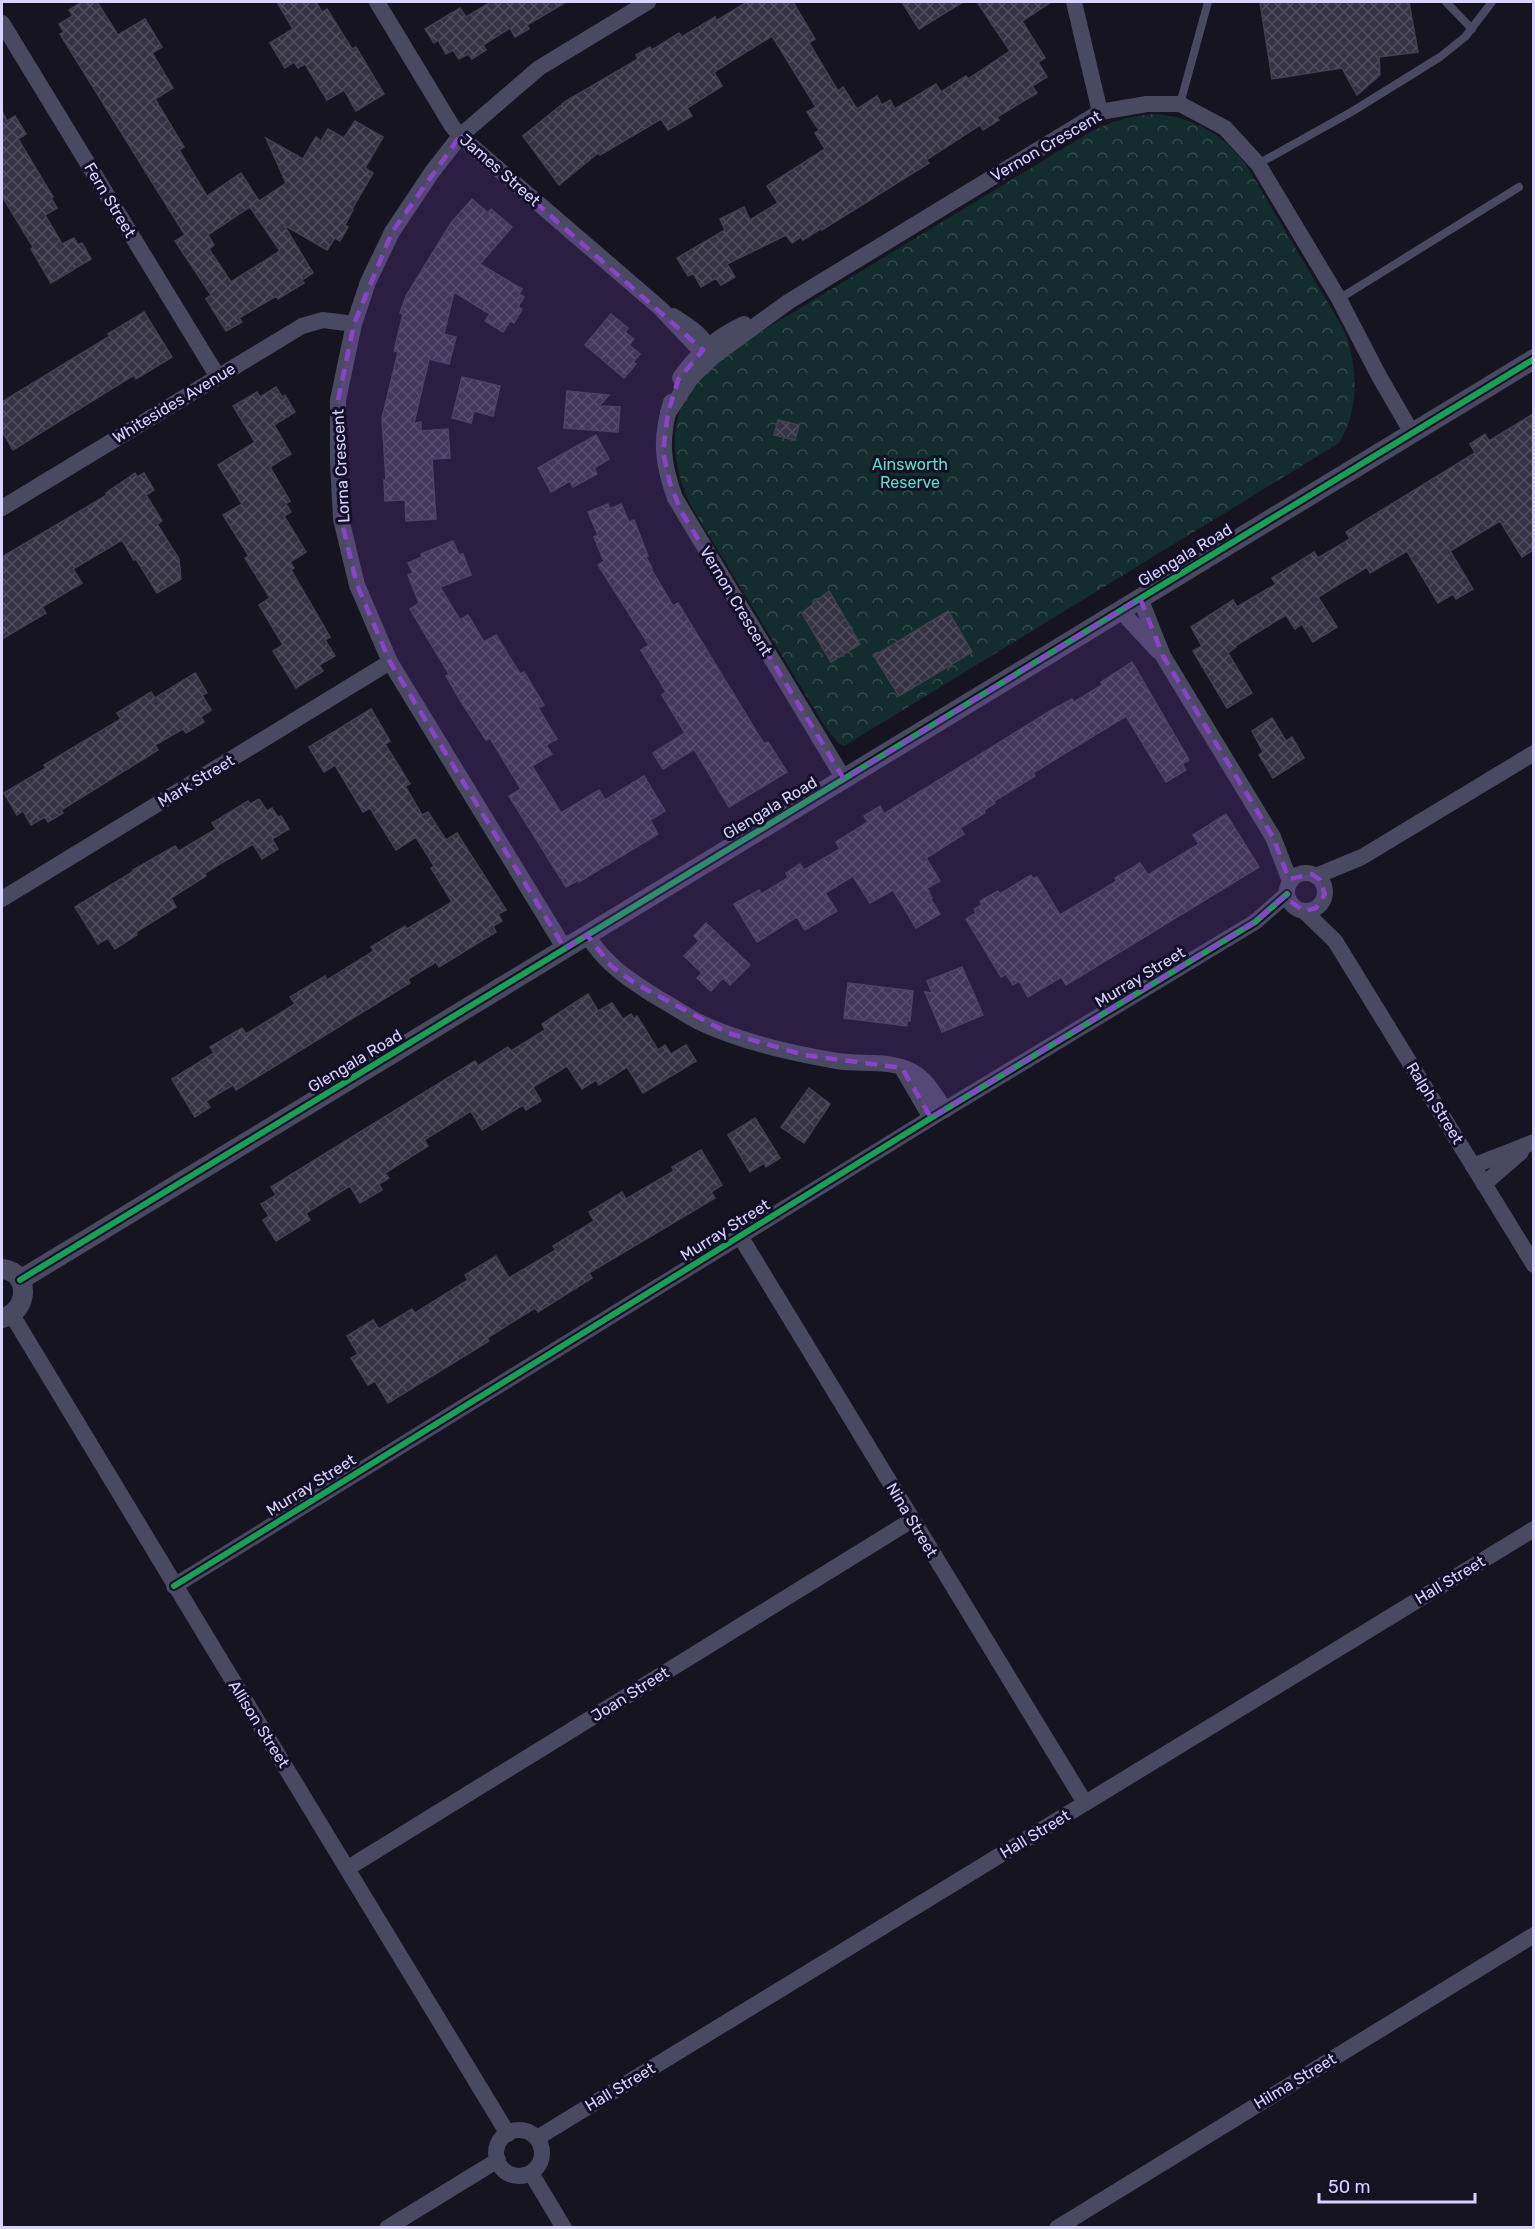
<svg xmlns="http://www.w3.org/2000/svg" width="1535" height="2229" font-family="Rubik,sans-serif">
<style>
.park{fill:url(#park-crowns)}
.building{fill:url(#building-cross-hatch);stroke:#433f54;stroke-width:1.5;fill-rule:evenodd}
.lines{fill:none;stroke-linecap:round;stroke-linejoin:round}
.service{stroke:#4a4962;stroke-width:8}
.minor{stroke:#4a4962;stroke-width:16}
.tertiary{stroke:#4a4962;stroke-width:20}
.cycleway-casing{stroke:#130f26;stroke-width:10}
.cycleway{stroke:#1a9f57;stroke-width:6}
.marked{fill:#8945c9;fill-opacity:0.2;stroke:#8945c9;stroke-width:4.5;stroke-dasharray:12 8;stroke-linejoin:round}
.labels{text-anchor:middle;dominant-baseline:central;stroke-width:6;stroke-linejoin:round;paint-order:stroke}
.street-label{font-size:16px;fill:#d9d4ff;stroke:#130f26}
.park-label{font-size:16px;fill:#5fe0c0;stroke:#130f26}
</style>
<defs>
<pattern id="park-crowns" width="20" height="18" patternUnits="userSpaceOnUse" patternTransform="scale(1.5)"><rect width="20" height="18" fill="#132c2d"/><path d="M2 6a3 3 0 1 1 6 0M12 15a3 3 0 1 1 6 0" fill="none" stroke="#354a4c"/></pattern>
<pattern id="building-cross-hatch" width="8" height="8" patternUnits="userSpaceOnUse" patternTransform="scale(1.5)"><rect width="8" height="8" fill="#343243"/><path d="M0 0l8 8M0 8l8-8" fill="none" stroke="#514f5f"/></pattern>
</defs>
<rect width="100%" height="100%" fill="#161421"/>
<!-- park -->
<path class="park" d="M1154 114C1193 117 1221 133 1245 163L1344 330C1358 367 1360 409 1339 443L844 746 838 743 826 728 694 511C675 475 664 428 690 391 700 377 714 365 726 353L1082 137C1106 123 1127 116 1154 114Z"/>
<!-- building -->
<g class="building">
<path d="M82 2H97L118 35 145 19 162 47 152 53 173 88 155 99 184 147 179 150 207 196 241 173 259 201 286 183 266 138 303 159 316 137 321 141 328 129 344 138 355 121 383 137 365 168 373 173 352 209 353 210 345 225 348 227 340 241 335 238 327 250 284 225 313 273 302 280 304 283 278 299 276 296 239 318 242 322 226 331 206 299 211 295 175 241 185 235 60 34 64 32 59 24 73 16 69 10ZM250 207 280 251 231 282 209 249 214 245 208 235Z"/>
<polygon points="277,2 316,2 322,12 327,9 352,49 356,47 384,94 356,111 344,90 327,100 305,64 298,68 294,62 285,68 270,43 293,29"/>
<polygon points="491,2 566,2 527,25 529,29 515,37 510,28 483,45 486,50 472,59 468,54 459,59 453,50 446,54 438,40 434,43 425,29 460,8 466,17"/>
<polygon points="747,2 793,2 815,39 809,43 838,91 843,87 857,109 877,96 882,105 890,100 895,109 936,84 941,92 966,76 968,79 1010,51 977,2 1051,2 1022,21 1045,58 1038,62 1047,77 1032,86 1037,93 997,117 999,120 983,130 980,125 926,160 929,163 822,230 822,228 803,240 801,237 792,243 786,235 727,264 735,277 721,285 716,278 701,287 693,273 688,276 677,258 725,230 720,219 744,207 750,220 778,203 767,186 825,149 815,133 819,130 807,112 816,107 772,36 714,72 722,86 687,108 692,116 668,130 661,119 600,155 598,153 559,185 523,136 566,101 638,59 636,55 650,47 652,50 679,33 682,37 715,17 716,21"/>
<polygon points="902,2 963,2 919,29"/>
<polygon points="1260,2 1409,2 1418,52 1379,57 1380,75 1357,95 1342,68 1272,79"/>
<polygon points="2,111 7,121 15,116 26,134 18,139 53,197 51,198 57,208 45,215 62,244 74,238 78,245 82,243 91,259 51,283 31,249 33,247 2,196"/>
<polygon points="472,199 488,213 491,209 512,227 480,264 522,289 519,294 524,297 518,307 522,309 514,323 510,321 503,332 485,321 490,314 454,292 444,334 456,337 449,364 429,359 414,423 421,422 421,431 448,429 450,458 432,459 436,519 406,521 405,500 385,501 384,480 386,480 382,418 398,352 394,351 403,314 400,313 406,296 451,223"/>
<polygon points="144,312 172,357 136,379 134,375 13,450 2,431 2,402 110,336 108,334"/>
<polygon points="611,314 628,328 625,332 634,339 629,345 640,354 633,362 636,364 624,378 585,345"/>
<polygon points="462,377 500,386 493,416 474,411 471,423 452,418"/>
<polygon points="276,387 282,397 285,395 295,412 274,425 291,454 270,467 290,501 286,504 291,512 284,516 306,552 290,562 294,568 291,570 330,637 325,640 335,656 319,665 323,671 296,688 273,651 283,645 259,605 270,598 245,558 249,556 223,515 242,504 218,465 255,442 233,406 257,392 260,397"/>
<polygon points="567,391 609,395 599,406 620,407 618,432 564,428"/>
<polygon points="1533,414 1533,550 1522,557 1500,521 1450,551 1473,589 1456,599 1453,594 1438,603 1407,551 1370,573 1367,567 1318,597 1337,627 1313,642 1302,624 1295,629 1286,615 1235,646 1236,647 1228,653 1252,693 1227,708 1193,651 1202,646 1191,627 1233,600 1237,607 1276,584 1272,578 1314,552 1318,558 1350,539 1346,532 1475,453 1470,444 1485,434 1489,441"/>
<polygon points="778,420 799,425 795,440 774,435"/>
<polygon points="596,435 609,459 594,468 597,474 573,487 570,481 551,492 538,468"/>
<polygon points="135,473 137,477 144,473 154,490 146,495 162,521 157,524 179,559 181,579 157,593 136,559 134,560 122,540 73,569 82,583 42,607 46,613 2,639 2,557 107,495 106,493"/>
<polygon points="608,504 610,509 621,504 629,522 634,520 648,556 646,557 652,568 651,569 673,606 678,603 764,744 768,742 787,772 729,807 694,749 663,769 653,753 685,733 662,695 666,692 641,650 649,645 598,565 604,561 594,537 598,535 588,512"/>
<polygon points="453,541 459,555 463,554 471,575 440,587 460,620 468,615 484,642 496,635 520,674 524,672 544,705 538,708 557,739 546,745 552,754 532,766 561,813 599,790 605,800 644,776 665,811 650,820 658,834 579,882 578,880 566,887 509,796 521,789 490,738 486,740 460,700 446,676 449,674 410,609 419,603 408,575 413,573 408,563 422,557 421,554"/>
<polygon points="829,591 860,644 831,662 802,613"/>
<polygon points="948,611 972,652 899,696 874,656"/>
<polygon points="1132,662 1189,760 1182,764 1186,770 1166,782 1126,716 1033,773 1035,776 994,801 995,803 984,810 985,813 960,828 964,834 926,858 940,881 927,888 932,898 930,898 940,914 916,928 893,890 870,903 853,876 825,893 837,911 805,930 797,917 757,942 734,904 759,890 761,894 788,878 786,873 800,864 804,870 840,849 836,842 868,822 864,816 880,806 884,814 1050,711 1072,699 1074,702 1102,685 1101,682"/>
<polygon points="195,673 207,693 202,695 211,710 201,717 204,722 186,733 183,729 155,745 158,750 61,810 63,813 48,822 45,817 31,825 23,811 17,815 4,793 46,768 44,765 121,719 117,713 151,692 155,698"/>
<polygon points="371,709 390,741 385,744 410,784 405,786 422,815 428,812 446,840 457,833 506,910 498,914 502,921 493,926 496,932 439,967 436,962 408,979 410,983 236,1090 233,1085 206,1101 210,1107 195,1117 172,1079 214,1053 210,1047 242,1028 246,1034 295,1004 290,997 325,976 327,980 374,951 371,947 405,926 407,929 452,902 431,868 434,866 416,837 396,850 370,808 363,812 335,765 324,772 309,747"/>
<polygon points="1272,718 1286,741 1292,737 1304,758 1273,778 1259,755 1263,752 1252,731"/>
<polygon points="259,799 267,811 272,808 278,817 281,816 289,829 272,839 278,849 262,859 253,844 205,873 206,876 171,898 176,907 136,932 137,935 115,949 108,938 98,944 75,907 134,871 133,870 175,846 179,851 216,829 212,823 248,801 250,804"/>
<polygon points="1226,814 1259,867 1066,985 1061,977 1028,997 1019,981 1013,985 1006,974 1001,977 966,919 976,913 974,909 982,905 980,901 998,891 1000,894 1031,875 1033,879 1037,877 1060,915 1117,881 1115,878 1140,863 1148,875 1199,844 1193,835"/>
<polygon points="706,923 750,965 730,985 723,978 711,991 697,978 702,973 684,956 699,941 694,936"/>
<polygon points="962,967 983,1015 942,1032 925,992 932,993 927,981"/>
<polygon points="848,983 913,991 910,1021 907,1021 907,1026 844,1018"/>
<polygon points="588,994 598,1011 612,1003 623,1019 631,1014 634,1019 637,1016 658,1050 665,1045 671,1054 686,1045 696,1061 643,1093 627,1067 599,1085 596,1080 582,1089 567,1066 533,1087 541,1101 526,1110 523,1105 482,1130 471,1111 424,1140 428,1146 385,1173 389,1178 379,1184 382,1190 360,1203 350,1186 306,1213 310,1220 276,1241 263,1220 269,1216 261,1204 276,1195 271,1187 475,1061 478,1066 508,1047 511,1051 545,1030 542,1024"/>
<polygon points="809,1088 830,1104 804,1143 781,1127"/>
<polygon points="755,1118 780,1158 766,1167 764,1163 750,1172 728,1135"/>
<polygon points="701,1150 722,1185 711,1192 715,1198 589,1273 592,1278 538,1312 535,1308 487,1338 489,1341 388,1403 375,1381 368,1385 351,1358 358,1354 347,1336 373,1320 379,1329 412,1309 415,1313 468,1280 465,1275 496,1256 509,1278 556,1250 553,1246 594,1221 589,1212 622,1192 626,1199 674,1171 672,1167"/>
</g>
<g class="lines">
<!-- service -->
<g class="service">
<polyline points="1446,2 1472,29"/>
<polyline points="1180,104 1208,2"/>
<polyline points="1258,164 1353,111 1440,57 1465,37 1492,2"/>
<polyline points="1339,299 1519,187"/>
</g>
<!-- minor -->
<g class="minor">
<polyline points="377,2 452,126 460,136 660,308 695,345 711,354"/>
<polyline points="1074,2 1100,112"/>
<polyline points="2,23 218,377"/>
<path d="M673 316C691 327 703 335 712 353"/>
<path d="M680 378C696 354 718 336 744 324"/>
<path d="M671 402C660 439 662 462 675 498L844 779"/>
<polyline points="668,413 691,378 714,356 788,302 1100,112 1147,104 1180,104 1225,128 1258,164 1339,299 1379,376 1412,433"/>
<polyline points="2,508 302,326 323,320 354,324"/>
<polyline points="1140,598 1163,656 1273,837 1290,881"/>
<polyline points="1120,610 1158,651"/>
<circle cx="1306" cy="892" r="19"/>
<polyline points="1316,876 1362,857 1534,753"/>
<polyline points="2,899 390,662"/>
<polyline points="1304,911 1335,941 1534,1265"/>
<path d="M587 935C605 964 629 980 658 998 671 1005 684 1014 697 1021 740 1042 790 1053 837 1061 862 1065 891 1059 913 1072 928 1080 936 1097 945 1110"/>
<polyline points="565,949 390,662 357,585 341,519 338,461 338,400 354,324 368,282 392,232 432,172 460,136 539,68 648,2"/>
<polyline points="902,1068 931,1118"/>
<polyline points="1473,1166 1534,1142"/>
<polyline points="1484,1184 1521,1152"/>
<polyline points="740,1236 1085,1803"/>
<path d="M12 1315C176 1589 343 1860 508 2134"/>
<polyline points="174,1586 931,1118 1255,922 1287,894"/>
<polyline points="348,1868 912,1520"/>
<circle cx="519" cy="2153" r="23"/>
<polyline points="537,2138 1534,1529"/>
<polyline points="531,2173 564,2228"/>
<polyline points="387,2228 498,2160"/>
<polyline points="1057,2228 1534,1935"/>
</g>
<!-- tertiary -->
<g class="tertiary">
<path d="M2 1269C31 1272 29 1312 2 1318"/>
<polyline points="20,1280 1534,359"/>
</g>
<defs>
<g id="cycleway">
<polyline points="20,1280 1534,359"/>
<polyline points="174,1586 931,1118 1255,922 1287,894"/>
</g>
</defs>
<!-- cycleway casing -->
<use href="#cycleway" class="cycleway-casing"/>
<!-- cycleway -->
<use href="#cycleway" class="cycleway"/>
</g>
<!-- marked area -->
<path class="marked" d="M460 136 703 350 678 380 668 413 663 452 670 483 681 511 844 779 1140 598 1163 656 1273 837 1289 879 1312 874 1320 880 1325 894 1316 908 1304 911 1284 897 1255 922 931 1118 902 1068 804 1055 728 1033 636 984 611 966 587 935 565 949 390 662 357 585 341 519 338 400 354 324 392 232Z"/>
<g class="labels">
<!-- street labels -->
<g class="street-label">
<text transform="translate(1046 146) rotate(-30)">Vernon Crescent</text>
<text transform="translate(500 170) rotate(41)">James Street</text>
<text transform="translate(110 200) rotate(59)">Fern Street</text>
<text transform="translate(174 403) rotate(-31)">Whitesides Avenue</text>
<text transform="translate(341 466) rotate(-93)">Lorna Crescent</text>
<text transform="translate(1185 555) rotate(-31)">Glengala Road</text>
<text transform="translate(736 601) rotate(59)">Vernon Crescent</text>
<text transform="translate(196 781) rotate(-31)">Mark Street</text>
<text transform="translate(770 808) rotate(-31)">Glengala Road</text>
<text transform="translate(1140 977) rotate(-31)">Murray Street</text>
<text transform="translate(355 1061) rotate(-31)">Glengala Road</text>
<text transform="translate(1435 1103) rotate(58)">Ralph Street</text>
<text transform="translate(725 1230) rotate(-32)">Murray Street</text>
<text transform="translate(311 1485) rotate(-32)">Murray Street</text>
<text transform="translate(912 1520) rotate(59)">Nina Street</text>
<text transform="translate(1450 1580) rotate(-31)">Hall Street</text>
<text transform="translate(630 1694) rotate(-32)">Joan Street</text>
<text transform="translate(259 1724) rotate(58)">Allison Street</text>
<text transform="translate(1035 1834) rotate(-31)">Hall Street</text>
<text transform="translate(1295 2081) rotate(-31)">Hilma Street</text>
<text transform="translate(620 2087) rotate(-31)">Hall Street</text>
</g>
<!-- park labels -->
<g class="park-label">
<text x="910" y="464">Ainsworth<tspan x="910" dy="18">Reserve</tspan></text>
</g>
</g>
<!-- border -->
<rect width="1535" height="2229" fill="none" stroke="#d9d4ff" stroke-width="6"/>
<!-- scale -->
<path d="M1319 2193v9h156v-9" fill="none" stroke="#d9d4ff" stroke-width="3"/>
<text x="1328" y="2193" font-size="18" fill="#d9d4ff" stroke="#130f26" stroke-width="4.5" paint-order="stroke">50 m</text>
</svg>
